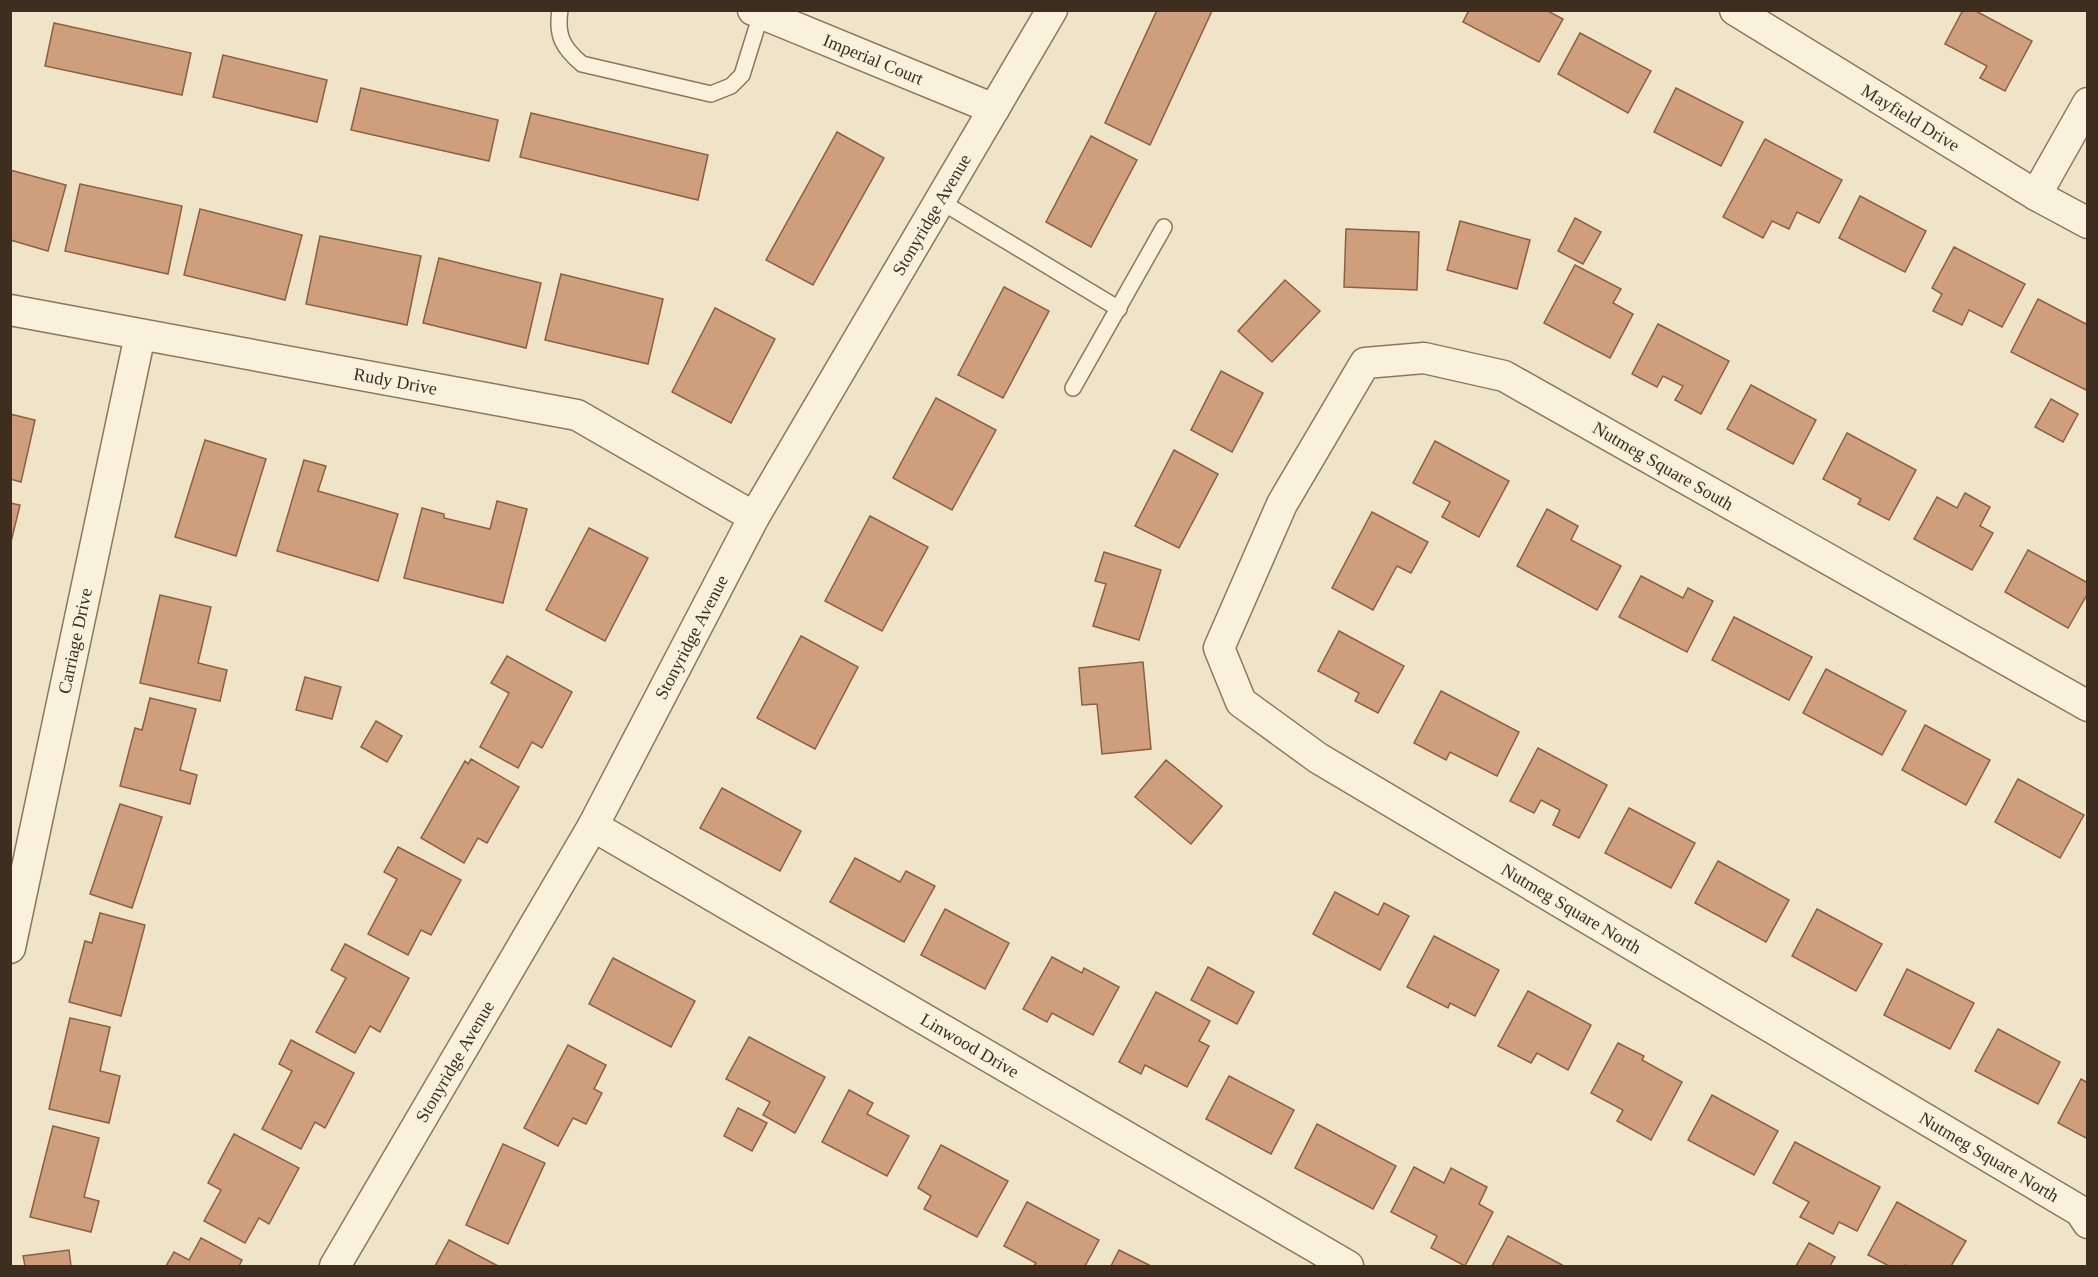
<svg xmlns="http://www.w3.org/2000/svg" width="2098" height="1277" font-family="'Times New Roman',serif">
<style>
.building{fill:#cf9f7d;stroke:#8d5f41;stroke-width:1.5}
.lines{fill:none;stroke-linecap:round;stroke-linejoin:round}
.service-casing{stroke:#8d765c;stroke-width:18}
.minor-casing{stroke:#8d765c;stroke-width:33}
.service{stroke:#faf1dc;stroke-width:15}
.minor{stroke:#faf1dc;stroke-width:30}
.labels{text-anchor:middle;dominant-baseline:central;stroke-width:4.5;stroke-linejoin:round;paint-order:stroke}
.street-label{font-size:18px;fill:#3d2e20;stroke:#f7eed8}
</style>
<rect width="100%" height="100%" fill="#f0e4c8"/>
<!-- building -->
<g class="building">
<polygon points="1157,10 1212,11 1150,145 1105,123"/>
<polygon points="1469,10 1546,10 1563,19 1539,62 1463,22"/>
<polygon points="1963,10 1974,10 2032,41 2005,91 1980,78 1987,66 1945,44"/>
<polygon points="54,23 191,53 182,95 45,66"/>
<polygon points="1580,33 1651,71 1628,113 1558,74"/>
<polygon points="223,55 327,80 317,122 213,97"/>
<polygon points="361,88 498,120 489,161 351,130"/>
<polygon points="1676,88 1743,122 1721,166 1654,132"/>
<polygon points="531,113 708,155 698,200 520,157"/>
<polygon points="837,132 884,158 813,285 766,260"/>
<polygon points="1091,136 1137,160 1091,247 1046,222"/>
<polygon points="1765,139 1842,180 1819,223 1797,212 1789,229 1772,221 1763,238 1723,217"/>
<polygon points="10,170 66,185 48,251 10,240"/>
<polygon points="80,184 182,206 168,274 65,251"/>
<polygon points="1860,196 1926,231 1905,272 1839,238"/>
<polygon points="200,209 302,235 285,300 184,275"/>
<polygon points="1575,218 1601,232 1583,264 1558,251"/>
<polygon points="1460,221 1530,240 1517,289 1447,270"/>
<polygon points="1346,229 1419,232 1417,290 1344,287"/>
<polygon points="320,236 421,256 407,325 306,304"/>
<polygon points="1954,247 2025,284 2002,327 1969,310 1962,325 1933,311 1942,294 1932,288"/>
<polygon points="439,258 541,283 526,348 423,323"/>
<polygon points="1575,265 1621,289 1613,303 1633,314 1610,358 1544,323"/>
<polygon points="561,274 663,299 648,364 545,340"/>
<polygon points="1285,280 1320,311 1272,362 1238,331"/>
<polygon points="1004,287 1049,311 1003,398 958,375"/>
<polygon points="2038,299 2088,325 2088,391 2011,352"/>
<polygon points="715,308 775,339 731,423 672,392"/>
<polygon points="1658,324 1729,361 1701,414 1675,400 1683,386 1663,376 1657,387 1632,374"/>
<polygon points="1221,371 1263,393 1232,452 1191,430"/>
<polygon points="1751,385 1816,420 1793,464 1727,429"/>
<polygon points="936,398 996,430 952,510 893,478"/>
<polygon points="2051,399 2078,414 2063,442 2035,427"/>
<polygon points="10,414 35,420 21,482 10,479"/>
<polygon points="1847,433 1916,470 1889,520 1858,504 1861,499 1823,479"/>
<polygon points="205,440 266,459 236,556 175,537"/>
<polygon points="1435,441 1509,481 1479,537 1442,517 1450,502 1413,483"/>
<polygon points="1174,450 1218,474 1179,548 1135,526"/>
<polygon points="304,460 326,466 318,491 398,514 378,581 277,551"/>
<polygon points="1965,493 1990,507 1980,526 1993,533 1972,570 1914,539 1937,497 1957,508"/>
<polygon points="497,501 527,509 503,603 404,578 422,508 444,514 444,518 490,529"/>
<polygon points="10,503 20,505 10,546"/>
<polygon points="1547,509 1578,526 1571,540 1621,566 1597,610 1517,566"/>
<polygon points="1372,512 1428,542 1411,573 1397,566 1373,610 1332,588"/>
<polygon points="870,516 928,547 882,631 825,601"/>
<polygon points="589,528 648,558 605,641 546,610"/>
<polygon points="2028,550 2088,583 2088,593 2068,628 2005,592"/>
<polygon points="1104,552 1161,570 1139,640 1093,626 1106,584 1095,581"/>
<polygon points="1641,576 1683,598 1688,588 1713,601 1687,652 1619,617"/>
<polygon points="160,595 211,607 198,663 227,670 220,701 140,683"/>
<polygon points="1734,617 1812,657 1789,700 1712,660"/>
<polygon points="1339,631 1404,666 1378,713 1355,701 1359,693 1318,671"/>
<polygon points="801,636 858,667 815,749 757,718"/>
<polygon points="507,656 572,692 542,748 532,742 518,768 480,747 509,693 491,683"/>
<polygon points="1143,662 1151,749 1102,754 1097,704 1082,705 1079,668"/>
<polygon points="1826,669 1906,711 1882,755 1803,713"/>
<polygon points="305,677 341,687 332,719 296,710"/>
<polygon points="1441,691 1519,732 1497,776 1450,752 1446,760 1414,743"/>
<polygon points="150,698 196,709 180,770 197,775 190,804 120,786 135,728 142,730"/>
<polygon points="376,721 402,736 387,762 361,747"/>
<polygon points="1925,725 1990,760 1966,805 1902,770"/>
<polygon points="1538,748 1607,785 1579,838 1553,825 1560,810 1541,800 1534,813 1510,801"/>
<polygon points="471,759 519,787 487,843 478,838 464,863 421,838 465,761 468,764"/>
<polygon points="1166,760 1222,806 1191,844 1135,797"/>
<polygon points="2018,779 2084,815 2060,858 1995,822"/>
<polygon points="722,788 801,831 780,871 700,828"/>
<polygon points="120,804 162,817 132,908 90,894"/>
<polygon points="1629,808 1695,843 1671,888 1605,853"/>
<polygon points="398,847 461,880 431,935 421,930 408,955 368,934 397,879 384,872"/>
<polygon points="855,858 900,882 906,871 935,886 904,942 830,902"/>
<polygon points="1718,861 1789,900 1766,942 1695,903"/>
<polygon points="1335,892 1378,915 1384,903 1409,916 1380,970 1313,934"/>
<polygon points="945,909 1009,943 985,989 921,955"/>
<polygon points="1817,909 1882,944 1856,991 1792,956"/>
<polygon points="100,913 145,925 121,1016 69,1002 85,941 92,943"/>
<polygon points="1434,936 1499,970 1475,1016 1450,1003 1448,1008 1407,987"/>
<polygon points="345,944 409,978 380,1032 370,1026 355,1053 316,1032 346,978 331,970"/>
<polygon points="1052,957 1082,973 1084,968 1119,987 1093,1035 1052,1013 1047,1022 1023,1009"/>
<polygon points="613,958 695,1001 671,1047 589,1004"/>
<polygon points="1208,967 1254,992 1237,1024 1191,1000"/>
<polygon points="1907,969 1974,1003 1950,1049 1884,1015"/>
<polygon points="1528,991 1591,1025 1568,1070 1537,1053 1531,1063 1498,1046"/>
<polygon points="1156,992 1210,1021 1199,1041 1209,1046 1187,1087 1145,1065 1141,1074 1119,1062"/>
<polygon points="70,1018 110,1027 100,1071 120,1076 109,1123 49,1109"/>
<polygon points="1998,1029 2060,1062 2038,1104 1975,1071"/>
<polygon points="749,1037 825,1077 795,1133 763,1115 770,1102 726,1079"/>
<polygon points="291,1040 354,1073 325,1128 315,1122 301,1149 262,1129 292,1071 279,1064"/>
<polygon points="1618,1043 1644,1056 1642,1060 1682,1082 1651,1140 1617,1121 1623,1110 1591,1093"/>
<polygon points="568,1045 606,1065 594,1089 602,1093 586,1124 573,1118 558,1146 524,1128"/>
<polygon points="1229,1076 1294,1110 1271,1154 1206,1119"/>
<polygon points="2081,1079 2088,1083 2088,1139 2058,1123"/>
<polygon points="849,1090 873,1103 867,1114 909,1136 887,1176 822,1142"/>
<polygon points="1712,1095 1778,1131 1754,1175 1688,1140"/>
<polygon points="738,1108 767,1123 752,1151 724,1136"/>
<polygon points="1317,1124 1396,1166 1373,1209 1295,1168"/>
<polygon points="53,1126 99,1138 84,1197 99,1201 91,1232 30,1217"/>
<polygon points="234,1134 299,1168 269,1224 259,1218 245,1243 204,1221 221,1190 208,1183"/>
<polygon points="1795,1142 1880,1187 1857,1231 1839,1222 1833,1234 1800,1217 1809,1202 1773,1183"/>
<polygon points="503,1144 545,1163 508,1244 466,1225"/>
<polygon points="941,1145 1008,1181 977,1237 924,1209 931,1196 918,1188"/>
<polygon points="1414,1167 1444,1183 1451,1168 1487,1187 1479,1204 1493,1212 1465,1266 1431,1248 1437,1236 1391,1212"/>
<polygon points="1027,1202 1099,1240 1085,1266 1034,1266 1036,1263 1004,1246"/>
<polygon points="1897,1202 1966,1241 1951,1266 1909,1266 1905,1265 1904,1266 1889,1266 1868,1255"/>
<polygon points="1508,1236 1564,1266 1492,1266"/>
<polygon points="201,1238 242,1260 239,1266 166,1266 174,1252 189,1260"/>
<polygon points="449,1240 498,1266 435,1266"/>
<polygon points="1809,1243 1835,1257 1830,1266 1796,1266"/>
<polygon points="69,1250 71,1266 25,1266 23,1256"/>
<polygon points="1119,1250 1151,1266 1111,1266"/>
</g>
<g class="lines">
<defs>
<g id="service">
<path d="M560 10C556 36 563 48 582 64L711 94 731 86 742 75 761 14"/>
<polyline points="940,201 1119,309"/>
<polyline points="1073,388 1164,227"/>
</g>
<g id="minor">
<path id="s1" d="M753 10 994 109"/>
<path id="s2" d="M1735 10 2036 195 2088 223"/>
<polyline points="2036,195 2088,103"/>
<path id="s3" d="M10 310 577 415 754 517"/>
<path id="s4" d="M2088 706 1504 376 1424 358 1365 363 1282 504 1219 648 1241 702 1318 758 2080 1211 2088 1223"/>
<path id="s5" d="M593 826 1348 1266"/>
<path id="s6" d="M10 948 140 335"/>
<path id="s7" d="M335 1266 593 826 754 517 1052 10"/>
</g>
</defs>
<!-- service casing -->
<use href="#service" class="service-casing"/>
<!-- minor casing -->
<use href="#minor" class="minor-casing"/>
<!-- service -->
<use href="#service" class="service"/>
<!-- minor -->
<use href="#minor" class="minor"/>
</g>
<g class="labels">
<!-- street labels -->
<g class="street-label">
<text stroke="none"><textPath href="#s1" startOffset="130">Imperial Court</textPath></text>
<text stroke="none"><textPath href="#s2" startOffset="206">Mayfield Drive</textPath></text>
<text stroke="none"><textPath href="#s7" startOffset="1209">Stonyridge Avenue</textPath></text>
<text stroke="none"><textPath href="#s3" startOffset="392">Rudy Drive</textPath></text>
<text transform="translate(1663 466) rotate(30)">Nutmeg Square South</text>
<text stroke="none"><textPath href="#s7" startOffset="723">Stonyridge Avenue</textPath></text>
<text stroke="none"><textPath href="#s6" startOffset="314">Carriage Drive</textPath></text>
<text stroke="none"><textPath href="#s4" startOffset="1581">Nutmeg Square North</textPath></text>
<text stroke="none"><textPath href="#s5" startOffset="436">Linwood Drive</textPath></text>
<text stroke="none"><textPath href="#s7" startOffset="237">Stonyridge Avenue</textPath></text>
<text stroke="none"><textPath href="#s4" startOffset="2067">Nutmeg Square North</textPath></text>
</g>
</g>
<!-- border -->
<rect width="2098" height="1277" fill="none" stroke="#3d2e20" stroke-width="24"/>
</svg>
